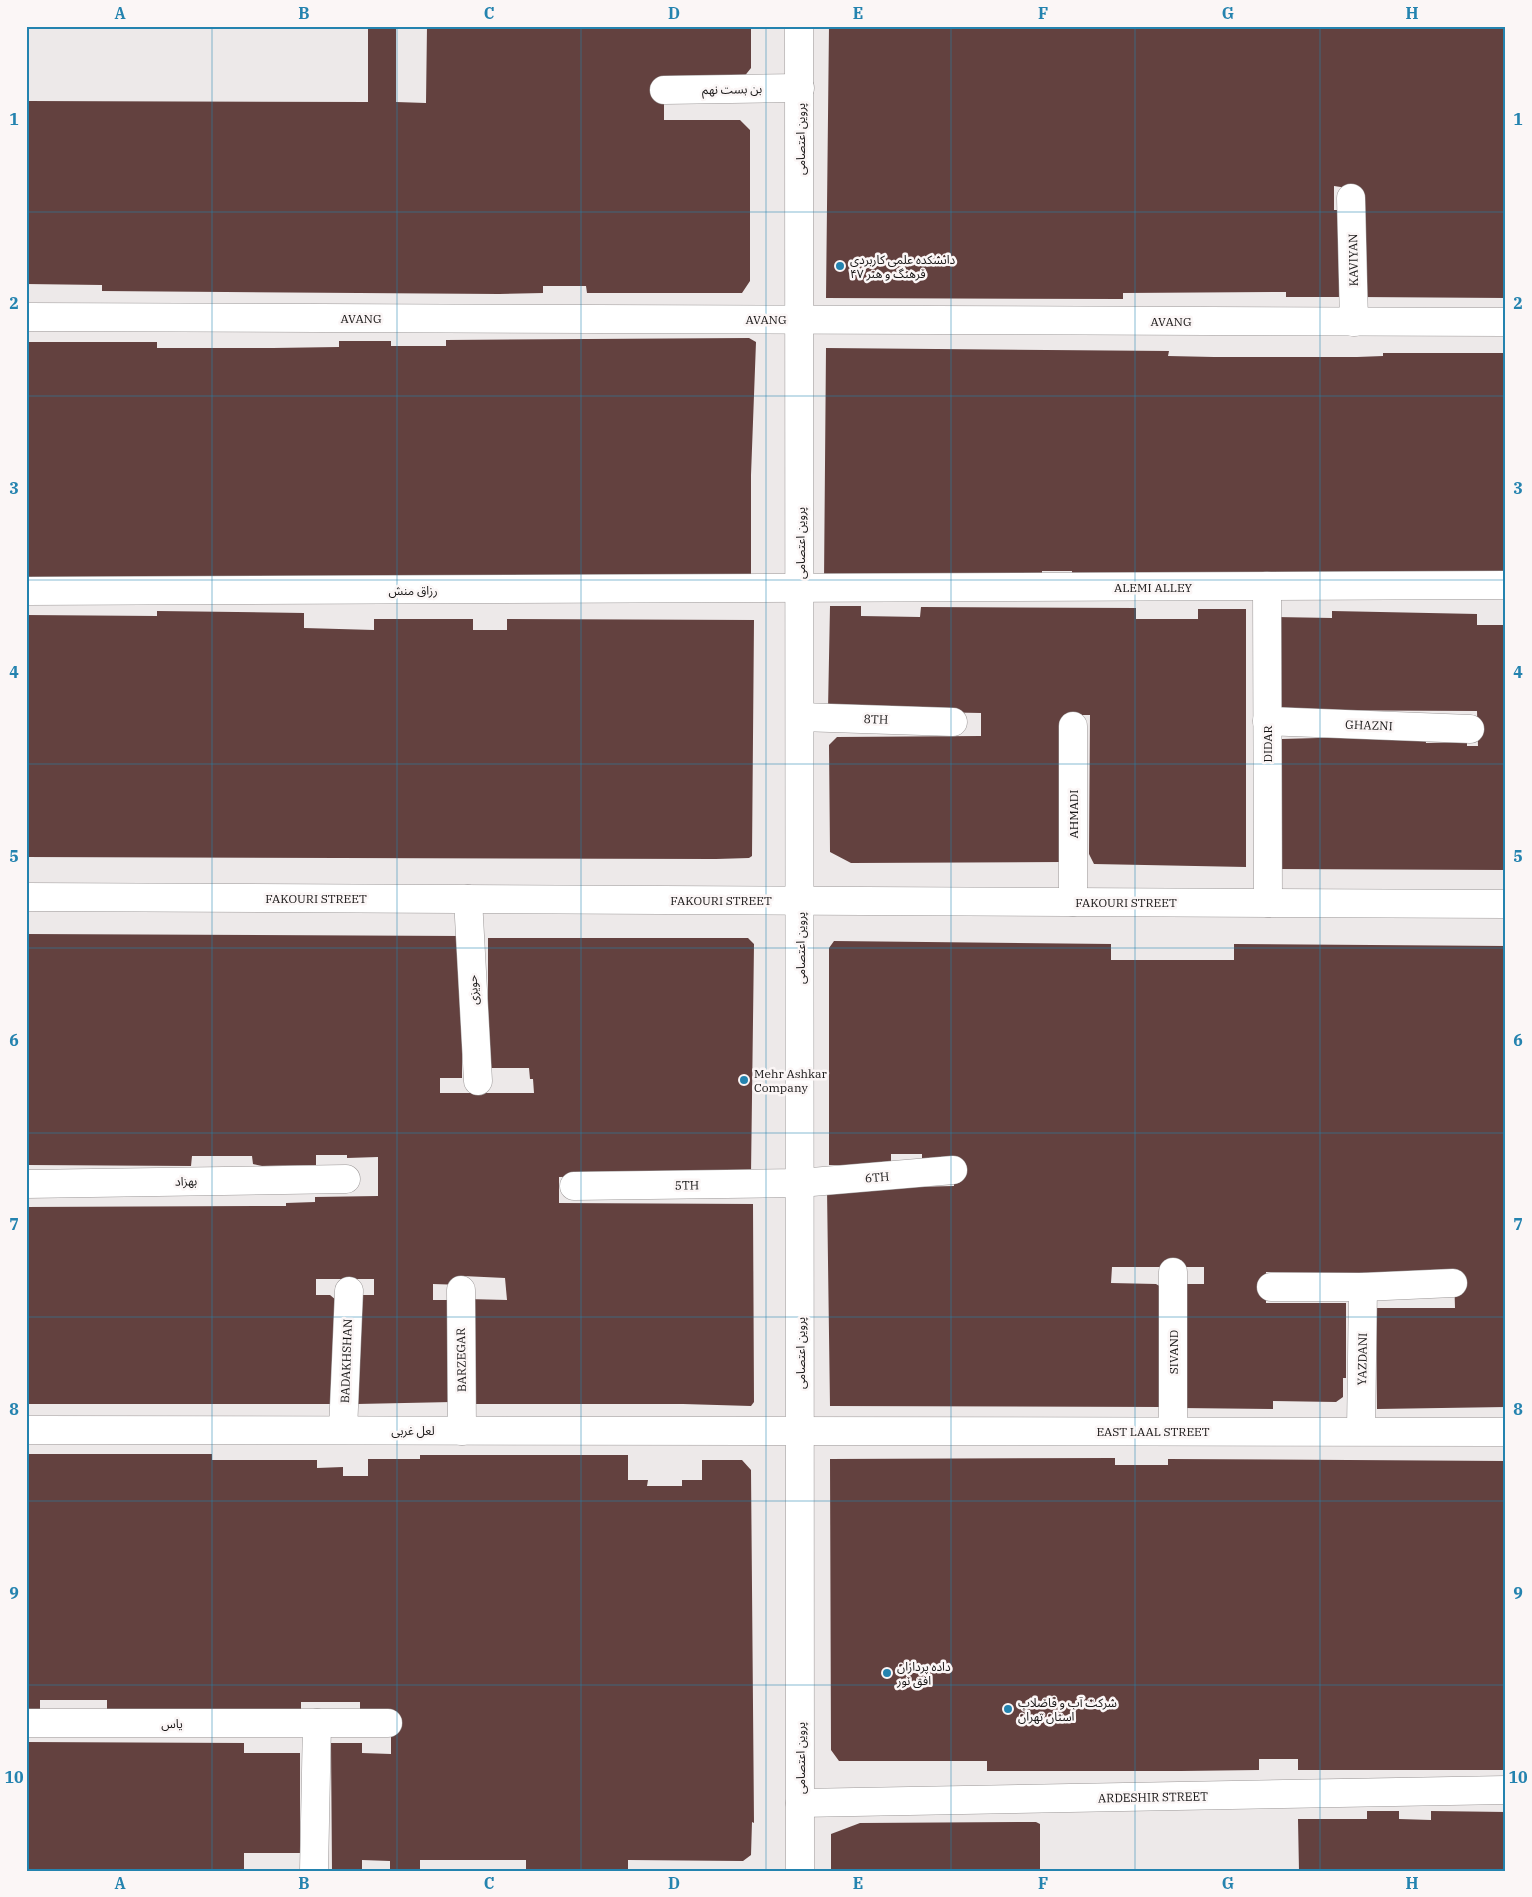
<svg xmlns="http://www.w3.org/2000/svg" width="1532" height="1897" font-family="'IBM Plex Serif','Noto Sans Arabic',serif">
<style>
.building{fill:#63413f}
.lines{fill:none;stroke-linecap:round;stroke-linejoin:round}
.minor-casing{stroke:#9c9898;stroke-width:29}
.minor{stroke:#fff;stroke-width:28}
.grid{fill:none;stroke:#2483af;stroke-width:1;stroke-opacity:0.55}
.poi-dot{fill:#2483af;stroke:#fbf6f6;stroke-width:2}
.labels{text-anchor:middle;dominant-baseline:central;stroke-width:5;stroke-linejoin:round;paint-order:stroke}
.street-label{font-size:12px;fill:#181616;stroke:#fbf6f6}
.poi-label{font-size:12px;fill:#181616;stroke:#fbf6f6;text-anchor:start}
.neatline{fill:none;stroke:#2483af;stroke-width:2}
.grid-label{font-size:16px;text-anchor:middle;font-weight:bold;fill:#2483af}
</style>
<rect width="100%" height="100%" fill="#ede9e9"/>
<!-- building -->
<g class="building">
<polygon points="368,26 396,26 396,102 426,103 427,26 751,26 751,68 743,78 664,77 664,120 740,120 750,130 750,281 742,293 587,293 586,286 543,286 543,293 499,294 102,291 102,285 26,284 26,101 368,102"/>
<polygon points="829,26 1506,26 1506,298 1361,297 1361,190 1334,186 1334,210 1348,210 1348,297 1286,297 1286,292 1123,293 1123,299 826,298"/>
<polygon points="749,338 756,342 751,475 751,588 271,585 271,576 242,576 242,581 211,582 211,576 26,583 26,342 157,342 157,348 273,348 339,347 339,341 391,341 391,346 446,346 446,340"/>
<polygon points="826,348 1169,351 1168,356 1214,357 1357,357 1383,356 1383,353 1506,353 1506,585 1259,573 1166,572 1134,572 1134,583 1072,583 1072,571 1042,571 1042,582 824,581"/>
<polygon points="830,606 861,606 861,616 920,617 921,607 1136,608 1136,619 1198,619 1198,609 1246,609 1246,867 1094,864 1089,854 1090,715 1063,715 1062,862 851,863 830,852 829,745 837,737 981,736 981,713 828,710"/>
<polygon points="157,611 304,613 304,628 374,630 374,619 473,619 473,630 507,630 507,619 754,620 752,856 749,858 716,859 26,857 26,615 157,616"/>
<polygon points="1332,611 1477,614 1477,625 1506,625 1506,870 1277,869 1275,743 1282,739 1425,735 1426,743 1467,742 1467,746 1478,746 1477,711 1275,710 1276,617 1332,618"/>
<polygon points="26,934 462,936 462,1078 440,1078 440,1093 534,1093 533,1079 530,1079 529,1068 488,1068 488,938 748,938 754,944 751,1174 559,1177 559,1203 753,1204 754,1402 751,1406 683,1404 468,1404 467,1299 507,1300 505,1278 463,1276 464,1285 433,1284 433,1300 454,1300 452,1402 357,1404 355,1295 374,1295 374,1279 316,1279 316,1295 330,1295 336,1300 337,1404 26,1404 26,1207 286,1206 286,1203 315,1202 315,1197 378,1196 378,1157 347,1158 347,1155 316,1155 316,1165 262,1166 253,1164 252,1156 192,1156 191,1166 29,1165 29,1155 26,1155"/>
<polygon points="834,941 1111,944 1111,960 1234,960 1234,944 1506,946 1506,1407 1377,1409 1376,1308 1455,1308 1454,1274 1266,1272 1266,1303 1346,1303 1346,1378 1343,1378 1343,1397 1336,1402 1273,1401 1273,1409 1180,1408 1186,1284 1204,1284 1204,1267 1112,1267 1111,1283 1156,1284 1161,1287 1164,1407 830,1406 827,1189 954,1186 954,1165 922,1165 922,1154 891,1154 891,1165 829,1165 829,948"/>
<polygon points="26,1454 212,1454 212,1460 317,1460 317,1468 343,1467 343,1476 368,1476 368,1459 420,1459 420,1455 628,1455 628,1480 648,1480 647,1486 682,1486 682,1480 702,1480 702,1460 742,1460 751,1470 754,1823 752,1822 751,1855 743,1861 628,1860 628,1871 526,1871 526,1860 420,1860 420,1871 390,1871 390,1861 362,1860 362,1871 332,1870 331,1743 362,1743 362,1753 391,1754 391,1712 360,1711 360,1702 301,1702 301,1711 107,1710 107,1700 40,1700 40,1710 26,1710"/>
<polygon points="1115,1458 1115,1465 1168,1465 1168,1459 1506,1461 1506,1770 1298,1770 1298,1759 1259,1759 1259,1770 1181,1771 987,1771 987,1761 839,1761 831,1750 830,1459"/>
<polygon points="26,1742 244,1743 244,1753 300,1753 300,1853 244,1853 244,1869 26,1870"/>
<polygon points="1367,1811 1399,1811 1399,1819 1431,1820 1431,1811 1506,1812 1506,1871 1299,1871 1298,1819 1367,1819"/>
<polygon points="1036,1822 1040,1824 1040,1871 831,1871 831,1834 860,1823"/>
</g>
<g class="lines">
<defs>
<g id="minor">
<polyline points="799,26 800,1871"/>
<polyline points="664,90 800,88"/>
<polyline points="1351,198 1354,322"/>
<polyline points="26,317 1506,322"/>
<polyline points="1267,586 1268,903"/>
<polyline points="26,591 1506,585"/>
<polyline points="800,717 953,722"/>
<polyline points="1267,721 1470,729"/>
<polyline points="26,897 1506,904"/>
<polyline points="468,899 478,1081"/>
<polyline points="1073,902 1073,726"/>
<polyline points="26,1184 346,1179"/>
<polyline points="574,1186 800,1183 953,1170"/>
<polyline points="1271,1287 1363,1287 1453,1283"/>
<polyline points="461,1290 462,1431"/>
<polyline points="26,1430 1506,1432"/>
<polyline points="343,1430 349,1291"/>
<polyline points="1173,1431 1173,1272"/>
<polyline points="1361,1431 1363,1287"/>
<polyline points="26,1723 388,1723"/>
<polyline points="800,1803 1506,1790"/>
<polyline points="314,1871 317,1723"/>
</g>
</defs>
<!-- minor casing -->
<use href="#minor" class="minor-casing"/>
<!-- minor -->
<use href="#minor" class="minor"/>
</g>
<!-- grid -->
<path class="grid" d="M212 26V1871M397 26V1871M581 26V1871M766 26V1871M951 26V1871M1135 26V1871M1320 26V1871M26 212H1506M26 396H1506M26 580H1506M26 764H1506M26 948H1506M26 1133H1506M26 1317H1506M26 1501H1506M26 1685H1506"/>
<!-- markers -->
<g class="poi-dot">
<circle cx="840" cy="266" r="5"/>
<circle cx="744" cy="1080" r="5"/>
<circle cx="887" cy="1673" r="5"/>
<circle cx="1008" cy="1709" r="5"/>
</g>
<g class="labels">
<!-- street labels -->
<g class="street-label">
<text transform="translate(732 89) rotate(-1)">بن بست نهم</text>
<text transform="translate(800 139) rotate(-90)">پروین اعتصامی</text>
<text transform="translate(1353 260) rotate(-91)">KAVIYAN</text>
<text x="361" y="318">AVANG</text>
<text x="766" y="319">AVANG</text>
<text x="1171" y="321">AVANG</text>
<text transform="translate(800 543) rotate(-90)">پروین اعتصامی</text>
<text x="1153" y="587">ALEMI ALLEY</text>
<text x="413" y="590">رزاق منش</text>
<text transform="translate(876 719) rotate(2)">8TH</text>
<text transform="translate(1369 725) rotate(2)">GHAZNI</text>
<text transform="translate(1267 744) rotate(-90)">DIDAR</text>
<text transform="translate(1073 814) rotate(-90)">AHMADI</text>
<text x="316" y="898">FAKOURI STREET</text>
<text x="721" y="900">FAKOURI STREET</text>
<text x="1126" y="902">FAKOURI STREET</text>
<text transform="translate(800 948) rotate(-90)">پروین اعتصامی</text>
<text transform="translate(473 990) rotate(-93)">حویزی</text>
<text transform="translate(877 1177) rotate(-5)">6TH</text>
<text transform="translate(186 1181) rotate(-1)">بهزاد</text>
<text transform="translate(687 1185) rotate(-1)">5TH</text>
<text transform="translate(1173 1352) rotate(-90)">SIVAND</text>
<text transform="translate(800 1353) rotate(-90)">پروین اعتصامی</text>
<text transform="translate(1362 1359) rotate(-89)">YAZDANI</text>
<text transform="translate(461 1360) rotate(-91)">BARZEGAR</text>
<text transform="translate(346 1361) rotate(-88)">BADAKHSHAN</text>
<text x="413" y="1430">لعل غربی</text>
<text x="1153" y="1431">EAST LAAL STREET</text>
<text x="172" y="1723">یاس</text>
<text transform="translate(800 1758) rotate(-90)">پروین اعتصامی</text>
<text transform="translate(1153 1797) rotate(-1)">ARDESHIR STREET</text>
</g>
<!-- poi labels -->
<g class="poi-label">
<text x="850" y="259">دانشکده علمی کاربردی<tspan x="850" dy="14">فرهنگ و هنر ۴۷</tspan></text>
<text x="754" y="1073">Mehr Ashkar<tspan x="754" dy="14">Company</tspan></text>
<text x="897" y="1666">داده پردازان<tspan x="897" dy="14">افق نور</tspan></text>
<text x="1018" y="1702">شرکت آب و فاضلاب<tspan x="1018" dy="14">استان تهران</tspan></text>
</g>
</g>
<!-- border -->
<rect width="1532" height="1897" fill="none" stroke="#fbf6f6" stroke-width="55"/>
<rect x="28" y="28" width="1476" height="1842" class="neatline"/>
<g class="grid-label">
<text x="120" y="19">A</text>
<text x="304" y="19">B</text>
<text x="489" y="19">C</text>
<text x="674" y="19">D</text>
<text x="858" y="19">E</text>
<text x="1043" y="19">F</text>
<text x="1228" y="19">G</text>
<text x="1412" y="19">H</text>
<text x="14" y="125">1</text>
<text x="1518" y="125">1</text>
<text x="14" y="309">2</text>
<text x="1518" y="309">2</text>
<text x="14" y="494">3</text>
<text x="1518" y="494">3</text>
<text x="14" y="678">4</text>
<text x="1518" y="678">4</text>
<text x="14" y="862">5</text>
<text x="1518" y="862">5</text>
<text x="14" y="1046">6</text>
<text x="1518" y="1046">6</text>
<text x="14" y="1230">7</text>
<text x="1518" y="1230">7</text>
<text x="14" y="1415">8</text>
<text x="1518" y="1415">8</text>
<text x="14" y="1599">9</text>
<text x="1518" y="1599">9</text>
<text x="14" y="1783">10</text>
<text x="1518" y="1783">10</text>
<text x="120" y="1889">A</text>
<text x="304" y="1889">B</text>
<text x="489" y="1889">C</text>
<text x="674" y="1889">D</text>
<text x="858" y="1889">E</text>
<text x="1043" y="1889">F</text>
<text x="1228" y="1889">G</text>
<text x="1412" y="1889">H</text>
</g>
</svg>
